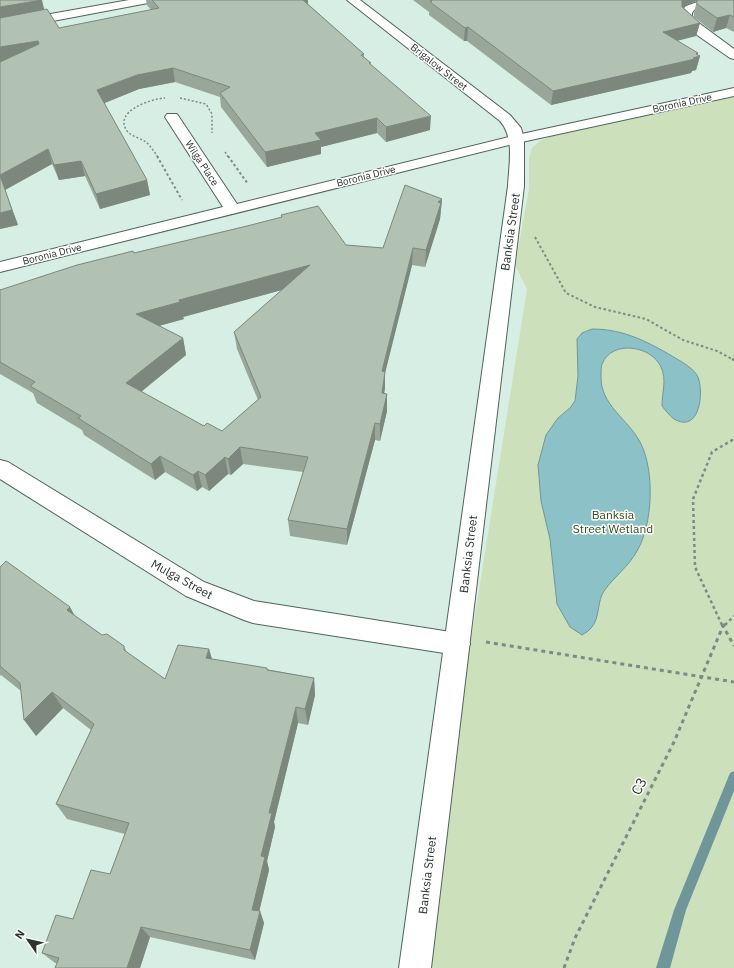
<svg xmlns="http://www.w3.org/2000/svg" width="734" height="968" font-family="'IBM Plex Sans',sans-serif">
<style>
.green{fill:#cbe0bb}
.water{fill:#8cc1c7;stroke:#6f979a}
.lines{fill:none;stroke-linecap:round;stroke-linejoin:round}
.stream{fill:#6f979a;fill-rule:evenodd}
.minor-casing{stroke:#50645b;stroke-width:2}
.tertiary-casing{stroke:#50645b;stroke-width:2}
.path-far3{stroke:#7c8b85;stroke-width:1.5;stroke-dasharray:2 2;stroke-linecap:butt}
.path-far2{stroke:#7c8b85;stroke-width:2;stroke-dasharray:2.5 2.5;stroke-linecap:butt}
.path-far1{stroke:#7c8b85;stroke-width:2.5;stroke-dasharray:3 3;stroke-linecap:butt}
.path{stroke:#7c8b85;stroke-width:3;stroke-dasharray:4 4;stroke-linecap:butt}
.minor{fill:#fff;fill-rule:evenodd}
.tertiary{fill:#fff;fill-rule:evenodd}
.wall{fill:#98a79a;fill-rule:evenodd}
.shaded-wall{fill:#7c887d}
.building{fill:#b1c2b3;stroke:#7c887d;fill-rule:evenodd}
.labels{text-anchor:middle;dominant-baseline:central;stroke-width:3;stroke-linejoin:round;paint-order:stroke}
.far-street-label{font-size:10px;fill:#2b3430;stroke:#fff}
.street-label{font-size:12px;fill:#2b3430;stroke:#fff}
.park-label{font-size:12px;fill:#324c15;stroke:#fff}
.near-street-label{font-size:14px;fill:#2b3430;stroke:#fff}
</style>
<rect width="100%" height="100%" fill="#d7eee4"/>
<!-- green -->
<polygon class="green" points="734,94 734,968 424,968 450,759 473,628 527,289 515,265 529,189 529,158 532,148 540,141 557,134"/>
<!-- water -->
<path class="water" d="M592 329C625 329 650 343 677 359 684 363 695 370 698 377 704 392 700 434 674 419 670 416 665 410 662 406 662 392 667 380 661 367 652 346 612 339 602 364 601 367 601 372 601 376 600 405 628 419 640 442 655 470 653 524 637 551 629 566 614 577 604 591 597 601 600 619 591 628 589 631 585 633 582 635L570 627 557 604 550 539 541 501 538 465 546 435 558 418 570 408 575 401 578 376 577 339 582 333Z"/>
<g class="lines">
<!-- stream -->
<polygon class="stream" points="734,771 734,791 686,910 670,968 656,968 674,910 730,773"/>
<defs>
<g id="minor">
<polygon points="129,0 154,0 148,3 0,31 0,23"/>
<polygon points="703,0 721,0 719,2 694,10 692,13 692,18 734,49 734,59 730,58 697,35 680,19 680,12 686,6"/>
<polygon points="734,88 734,96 517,143 0,272 0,262 223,207 165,117 167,114 177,114 237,204 517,135"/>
<polygon points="0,460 8,462 204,582 254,601 457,633 466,636 470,644 466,652 457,655 253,623 244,620 186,596 0,479"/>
</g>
<path id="tertiary" d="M347 0H360L510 115 521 128 524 139V186L431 968H399L508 186C509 164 515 138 500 121Z"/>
</defs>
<!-- minor casing -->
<use href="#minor" class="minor-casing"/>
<!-- tertiary casing -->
<use href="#tertiary" class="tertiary-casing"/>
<!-- path-far3 -->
<g class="path-far3">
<polyline points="180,98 206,104 212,114 212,133"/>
<polyline points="225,152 228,157"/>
<path d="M158 157C154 152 151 146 146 142 140 138 131 136 127 131 113 111 151 99 165 98"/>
</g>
<!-- path-far2 -->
<g class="path-far2">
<polyline points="157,156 182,200"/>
<polyline points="228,156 248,184"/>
<polyline points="535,237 566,293 595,307 646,319 683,340 717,351 734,360"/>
</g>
<!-- path-far1 -->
<g class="path-far1">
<polyline points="732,359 734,360"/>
<polyline points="722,625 695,567 693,499 712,452 734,439"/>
<polyline points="725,625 734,616"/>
</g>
<!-- path -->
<g class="path">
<polyline points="722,624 734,646"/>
<polyline points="486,642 734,682"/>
<polyline points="564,968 575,938 674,742 723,626 726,624"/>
</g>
<!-- minor -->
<use href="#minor" class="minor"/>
<!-- tertiary -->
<use href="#tertiary" class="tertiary"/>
</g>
<!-- wall -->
<g class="wall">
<polygon points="0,0 41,0 44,10 59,28 151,10 147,5 146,0 308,0 308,4 364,54 364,57 371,65 430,130 386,142 377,133 321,147 321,154 267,167 221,107 220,97 175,82 139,89 104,103 147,180 150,195 100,209 85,176 59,180 52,164 5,190 18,225 0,229"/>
<path d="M413 0H734V32L726 28 713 32 694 17 700 23 696 36 677 41 698 53 697 55 700 56 696 70 692 71 691 73 551 105 467 41H464L429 15V12ZM697 0 694 13V17L683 7 686 5Z"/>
<path d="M442 199 440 219 425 267 412 265 385 373V388L384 394H387V411L380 441 375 440 347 545 290 536 288 520 303 472 243 464 231 475 228 474 209 491 202 487 197 491 165 472 155 480 84 435 82 430 37 403 33 393 0 374V290L134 253 281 218V215L346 245 383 248ZM282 290 234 332 237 349 258 400 222 431 204 426 141 392 186 355 183 338 159 326 184 319 183 317Z"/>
<polygon points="0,567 75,616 102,635 124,646 127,653 165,679 209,649 212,659 314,678 315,695 308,725 298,723 274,822 275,827 267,861 269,870 259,911 260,911 264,923 255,960 150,937 140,968 55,968 57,963 55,963 42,953 73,919 110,874 125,834 67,819 56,804 91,730 63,708 36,736 21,691 1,675 0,676"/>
</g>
<!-- shaded-wall -->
<g class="shaded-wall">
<polygon points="42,0 45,13 0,21 0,7"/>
<polygon points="300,0 308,0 308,9"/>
<polygon points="682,0 699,0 686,5 678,12"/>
<polygon points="730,15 726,28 713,32 717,18"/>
<polygon points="700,23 696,36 659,45 663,32"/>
<polygon points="468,27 467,41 464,41 465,28"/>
<polygon points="38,41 42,54 0,62 0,47"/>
<polygon points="698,53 697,57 700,56 696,70 692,71 691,73 551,105 553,91"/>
<polygon points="173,68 175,82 139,89 100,105 97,90 137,75"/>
<polygon points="431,116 430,130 386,142 386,127"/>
<polygon points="377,118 377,133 321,147 321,154 267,167 265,152 315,133"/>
<polygon points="48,149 52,164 5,190 18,225 0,229 0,175"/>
<polygon points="81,161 85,176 59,180 54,165"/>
<polygon points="147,180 150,195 100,209 96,194"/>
<polygon points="442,199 440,219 425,267 426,250 438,202"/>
<polygon points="413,248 412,265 385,373 385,388 381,410 382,371"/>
<polygon points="310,265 311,282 183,317 184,319 140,331 136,314 179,300"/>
<polygon points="183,338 186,355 131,400 126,383"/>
<polygon points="387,394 387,411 380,441 380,424"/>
<polygon points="375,423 375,440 347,545 347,529"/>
<polygon points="240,447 243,464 231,475 228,459"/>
<polygon points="160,456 165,472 155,480 151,464"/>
<polygon points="225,457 228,474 209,491 205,475"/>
<polygon points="198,471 202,487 197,491 193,475"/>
<polygon points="70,607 80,625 67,610"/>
<polygon points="209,649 214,667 206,658"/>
<polygon points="314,678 315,695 308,725 305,709"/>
<polygon points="52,692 63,708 36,736 24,720"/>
<polygon points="296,707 298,723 274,822 275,827 267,861 269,870 257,921 252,910 261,856 269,813"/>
<polygon points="260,911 264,923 255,960 250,950"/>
<polygon points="141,927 150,937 140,968 127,968"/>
</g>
<!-- building -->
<g class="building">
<polygon points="0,0 42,0 0,7"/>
<polygon points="152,0 303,0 364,54 361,55 371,63 369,63 431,116 386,127 377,118 315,133 321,140 265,152 220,93 230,87 173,68 137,75 97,90 147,180 96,194 81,161 54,165 48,149 0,175 0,62 39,44 38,41 0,47 0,18 47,9 59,28 159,8"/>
<polygon points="430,0 682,0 682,7 700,23 663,32 698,53 696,54 700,56 693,58 695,59 553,91 468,27 465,28 430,2 432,1"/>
<polygon points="697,0 734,0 734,17 730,15 717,18 697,4"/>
<polygon points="0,175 12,210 0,213"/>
<path d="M405 185 442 199 438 202 441 203 426 250 413 248 382 371 385 372 382 393 387 394 380 424 375 423 347 529 288 520 308 457 240 447 228 459 225 457 205 475 198 471 193 475 160 456 151 464 78 418 81 416 30 386 35 382 0 362V290L77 265 133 251 134 253 247 226 282 217 281 215 318 206 346 245 383 248ZM310 265 234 332 261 397 222 431 207 423 204 426 126 383 183 338 136 314 180 302 179 300Z"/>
<polygon points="6,561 70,607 67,610 102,635 107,634 124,646 124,650 165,679 178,645 209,649 206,658 267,668 267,670 314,678 305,709 296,707 269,813 272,813 261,856 265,857 252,910 260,911 250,950 141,927 127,968 55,968 59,958 42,953 56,915 73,919 91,870 110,874 129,823 56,804 94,724 52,692 24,720 20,683 0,666 0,567"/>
</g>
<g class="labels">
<!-- far-street labels -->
<g class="far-street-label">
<text transform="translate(439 67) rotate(38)">Brigalow Street</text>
<text transform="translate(682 103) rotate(-12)">Boronia Drive</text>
<text transform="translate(202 163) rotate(57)">Wilga Place</text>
<text transform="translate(366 176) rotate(-14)">Boronia Drive</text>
<text transform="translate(52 254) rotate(-14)">Boronia Drive</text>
</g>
<!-- street labels -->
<g class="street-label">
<text transform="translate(510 232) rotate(-82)">Banksia Street</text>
<text transform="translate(468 554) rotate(-83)">Banksia Street</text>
<text transform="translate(182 579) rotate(29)">Mulga Street</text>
<text transform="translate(427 875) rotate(-83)">Banksia Street</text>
</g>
<!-- park labels -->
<g class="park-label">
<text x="613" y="514">Banksia<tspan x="613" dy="14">Street Wetland</tspan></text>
</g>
<!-- near-street labels -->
<g class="near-street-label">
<text transform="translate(639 786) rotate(-63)">C3</text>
</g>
</g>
<!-- north arrow -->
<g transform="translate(28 940) rotate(304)" stroke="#ffffff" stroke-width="3" paint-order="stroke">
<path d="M0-3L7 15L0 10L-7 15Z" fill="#2b3430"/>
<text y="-6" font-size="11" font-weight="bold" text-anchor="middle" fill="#2b3430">N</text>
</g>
</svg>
